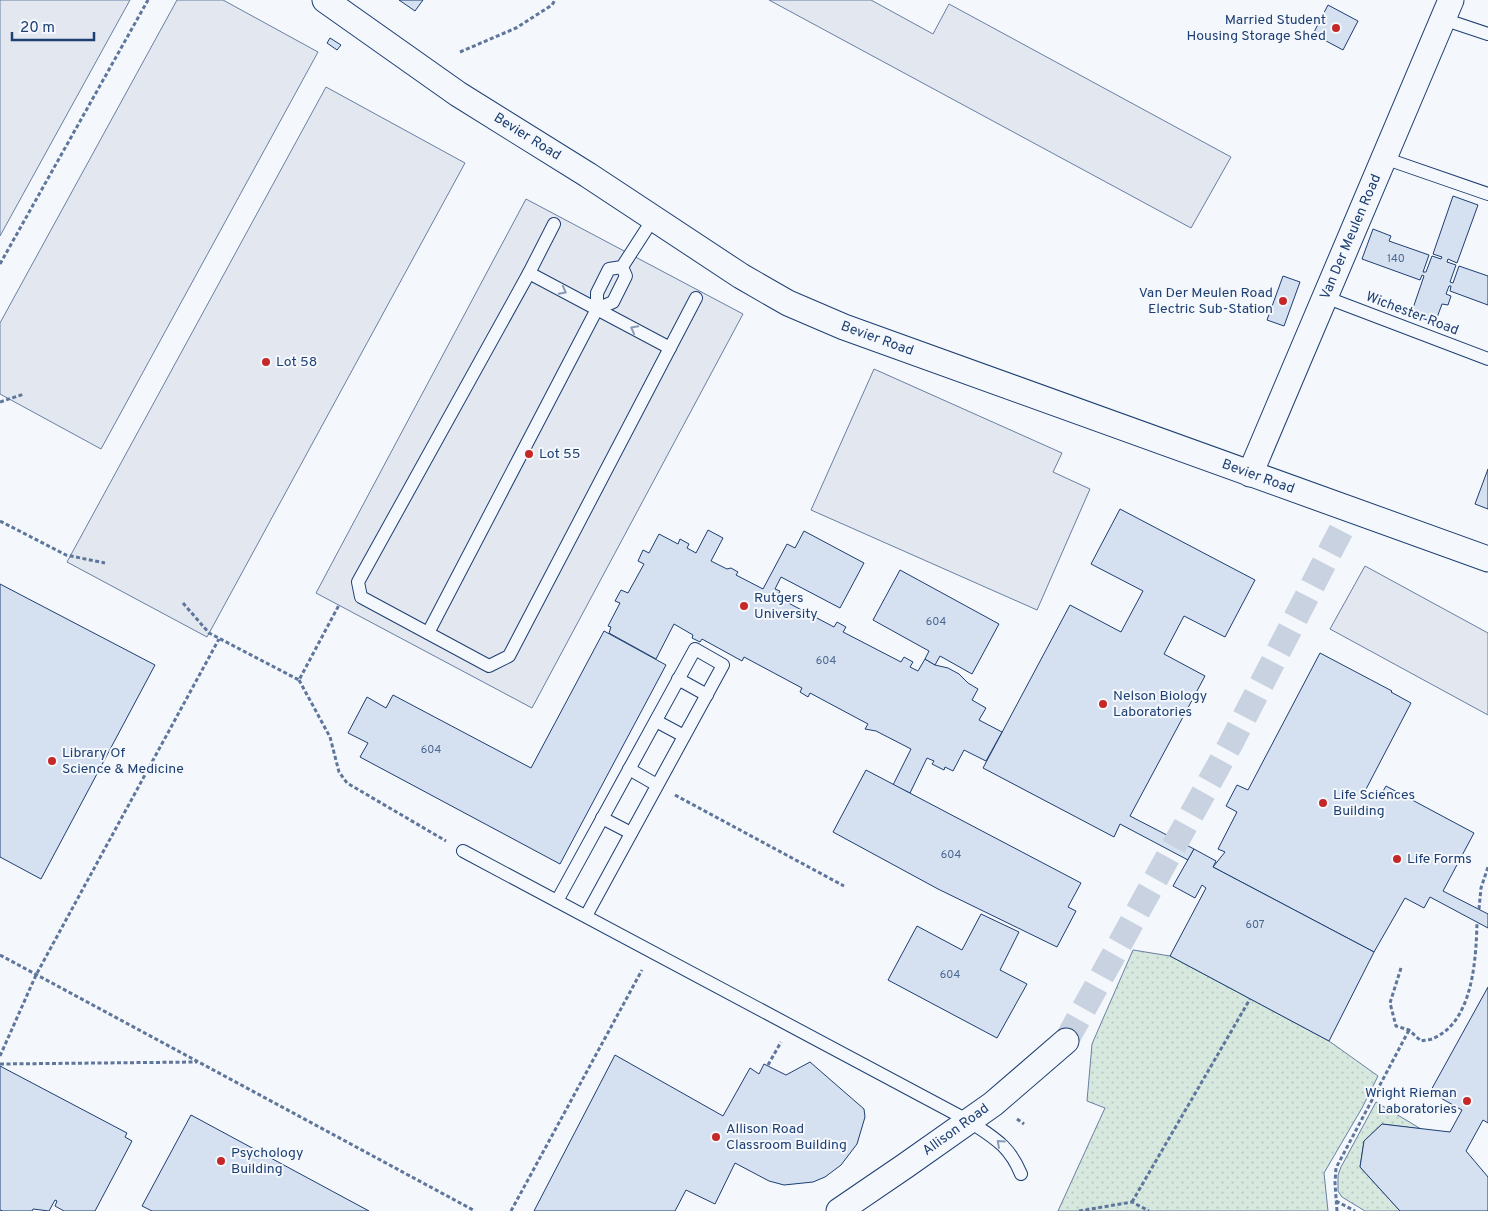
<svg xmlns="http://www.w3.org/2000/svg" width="1488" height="1211" font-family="Overpass,sans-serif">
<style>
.grass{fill:url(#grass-dots);stroke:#687fa3}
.parking{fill:#e3e8f0;stroke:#687fa3}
.building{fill:#d5e0f0;stroke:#1d3f73}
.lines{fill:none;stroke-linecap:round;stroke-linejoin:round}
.minor-tunnel{stroke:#c9d2e0;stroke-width:25;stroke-dasharray:25 12;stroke-linecap:butt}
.service-casing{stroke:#1d3f73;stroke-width:14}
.minor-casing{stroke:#1d3f73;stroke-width:27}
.path{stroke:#5e769c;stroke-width:3;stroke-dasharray:4 2.5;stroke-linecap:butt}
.service{stroke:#f4f7fb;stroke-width:12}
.minor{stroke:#f4f7fb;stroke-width:25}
.oneway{stroke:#889bb7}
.poi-dot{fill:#c62828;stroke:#f4f7fb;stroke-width:2}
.labels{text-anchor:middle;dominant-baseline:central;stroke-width:4;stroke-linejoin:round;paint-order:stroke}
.number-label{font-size:11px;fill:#4b6792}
.poi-label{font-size:14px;fill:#1d3f73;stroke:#f4f7fb;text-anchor:start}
.street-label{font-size:14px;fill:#1d3f73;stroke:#f4f7fb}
</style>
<defs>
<pattern id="grass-dots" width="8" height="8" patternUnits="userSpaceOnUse" patternTransform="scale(1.25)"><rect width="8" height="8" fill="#d7e8df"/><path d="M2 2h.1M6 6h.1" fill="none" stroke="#b8c8c3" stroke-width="1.8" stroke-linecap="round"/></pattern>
</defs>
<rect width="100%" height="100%" fill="#f4f7fb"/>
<!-- grass -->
<g class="grass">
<polygon points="1133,950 1170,956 1329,1041 1378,1076 1362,1108 1324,1173 1328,1211 1058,1211 1105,1108 1087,1101 1092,1044"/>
<polygon points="1376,1102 1421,1129 1382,1124 1364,1141 1360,1167 1400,1211 1365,1211 1342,1197 1338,1191 1338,1175 1341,1167"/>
</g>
<!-- parking -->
<g class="parking">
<polygon points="0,0 130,0 0,236"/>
<polygon points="177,0 223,0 318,52 101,449 0,394 0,323"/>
<polygon points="769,0 871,0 933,34 949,4 1231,157 1191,228"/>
<polygon points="326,87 465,163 207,637 67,562"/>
<polygon points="526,199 743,314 532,708 316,593"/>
<polygon points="874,369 1062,453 1053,472 1090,489 1037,610 811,510"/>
<polygon points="1365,566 1488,633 1488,715 1330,629"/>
</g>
<!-- building -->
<g class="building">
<polygon points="399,0 423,0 415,11"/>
<polygon points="1328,5 1358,21 1343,50 1313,34"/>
<polygon points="330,38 341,45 337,50 327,43"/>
<polygon points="1453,196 1478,205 1457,263 1448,259 1447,262 1456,265 1450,282 1453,283 1459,266 1488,276 1488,305 1450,291 1451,286 1449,286 1446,294 1451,296 1448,305 1442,304 1435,323 1411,314 1424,276 1422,275 1420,280 1362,259 1373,229 1391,236 1389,241 1429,255 1423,272 1426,272 1432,256 1441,259 1442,257 1433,254"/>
<polygon points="1283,276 1300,282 1284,326 1267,320"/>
<polygon points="1488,469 1488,509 1475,504"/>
<polygon points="1120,509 1255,580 1225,637 1184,616 1164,654 1205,676 1130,816 1194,849 1188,860 1120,824 1114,837 983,768 1070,605 1121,632 1143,591 1091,564"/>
<polygon points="708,530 723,538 711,561 727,569 731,568 738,572 736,575 763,589 787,544 795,548 804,531 864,563 840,608 781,577 775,589 780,591 777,597 834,627 837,622 846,627 843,632 901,662 904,657 913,662 910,667 918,671 925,659 935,665 948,668 959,674 968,683 978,689 972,700 986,708 979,720 1002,732 986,761 964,750 953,771 945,767 944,770 932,764 934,761 927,758 910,793 893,785 911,749 876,731 865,729 868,724 810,693 808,697 800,692 802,688 744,657 742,661 702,639 700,642 692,638 693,635 674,624 656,659 609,633 611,627 608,626 620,603 615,601 621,590 628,593 644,564 638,561 643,550 649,553 659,534 678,544 680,539 689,544 687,548 696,553"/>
<polygon points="900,570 999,624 972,674 940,656 935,665 925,659 929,651 873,620"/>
<polygon points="0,584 155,665 41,879 0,857"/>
<polygon points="604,631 666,665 560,864 360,757 368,743 348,733 367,697 386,708 393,695 531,768"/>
<polygon points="1320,653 1392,691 1391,692 1411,703 1364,793 1378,800 1386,786 1474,833 1443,891 1488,914 1488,928 1430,897 1424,908 1405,898 1374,952 1213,867 1225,852 1218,849 1237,812 1226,806 1237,785 1248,790"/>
<polygon points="866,770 1081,883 1068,907 1076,911 1057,947 938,889 833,832"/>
<polygon points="1194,849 1216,861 1213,867 1374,952 1329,1041 1170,956 1206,888 1202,885 1195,898 1173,886"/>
<polygon points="981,914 1019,932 1000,970 1027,984 997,1038 888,980 917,926 962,950"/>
<polygon points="1488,987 1488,1123 1483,1120 1466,1151 1488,1177 1488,1211 1400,1211 1360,1167 1364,1141 1382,1124 1450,1132 1462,1110 1430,1092"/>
<polygon points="615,1055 723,1116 750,1068 759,1074 764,1064 786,1075 810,1062 864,1109 865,1117 857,1144 841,1165 825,1177 813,1182 784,1185 769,1181 735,1163 715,1204 686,1190 675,1211 534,1211"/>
<polygon points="0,1066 127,1133 125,1137 132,1141 95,1211 64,1211 55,1206 57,1201 55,1200 49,1211 33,1209 32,1211 3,1211 0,1210"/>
<polygon points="191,1115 369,1211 152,1211 142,1206"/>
</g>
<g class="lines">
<!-- minor-tunnel -->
<polyline class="minor-tunnel" points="1066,1041 1230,745 1351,511"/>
<defs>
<g id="service">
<polyline points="1443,19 1488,34"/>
<polyline points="1384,158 1488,194"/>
<polyline points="554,224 529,273 358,582 361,597 489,666 509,656 696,298"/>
<polyline points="529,273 670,348"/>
<polyline points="1325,297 1488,359"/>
<polyline points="597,309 613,302 626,276 622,267"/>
<polyline points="428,633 597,309 597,293 609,269 622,267 653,219"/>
<polyline points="678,679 707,695"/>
<polyline points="656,721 684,736"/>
<polyline points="629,769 657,785"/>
<polyline points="602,818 631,833"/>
<path d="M463 851 969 1121C994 1138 1009 1145 1021 1174"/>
<polyline points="557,901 695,649 723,665 586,916"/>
</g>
<g id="minor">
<polyline points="325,0 458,94 588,175 741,276 788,303 844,327 1488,559"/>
<polyline points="1250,474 1451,0"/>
<polyline points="839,1211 905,1166 993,1104 1066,1041"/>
</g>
</defs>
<!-- service casing -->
<use href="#service" class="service-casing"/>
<!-- minor casing -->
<use href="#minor" class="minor-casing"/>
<!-- path -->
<g class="path">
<polyline points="460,52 516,28 552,5 555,0"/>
<polyline points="0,264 148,0"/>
<polyline points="0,402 24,394"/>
<polyline points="0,521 66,555 105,563"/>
<polyline points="183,603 209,633 299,680 339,605"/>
<polyline points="299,680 330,737 339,772 347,783 446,841"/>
<polyline points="675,795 844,886"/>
<polyline points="1479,909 1481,888 1488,867"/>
<polyline points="0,955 475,1211"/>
<path d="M1401 968 1390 1003 1396 1026 1409 1030 1421 1041C1426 1040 1432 1040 1436 1037 1473 1019 1476 959 1477 923"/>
<polyline points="0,1056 36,975 219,639"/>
<polyline points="0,1064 197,1062"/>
<polyline points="768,1065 781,1042"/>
<polyline points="1017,1119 1024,1124"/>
<polyline points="1336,1201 1355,1211"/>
<polyline points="1132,1202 1250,999"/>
<polyline points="511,1211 642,970"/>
<polyline points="1079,1211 1132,1202 1149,1211"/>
<polyline points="1337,1211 1335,1183 1336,1168 1409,1030"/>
</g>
<!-- service -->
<use href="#service" class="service"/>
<!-- minor -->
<use href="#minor" class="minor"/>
</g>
<!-- one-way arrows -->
<defs><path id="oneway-chevron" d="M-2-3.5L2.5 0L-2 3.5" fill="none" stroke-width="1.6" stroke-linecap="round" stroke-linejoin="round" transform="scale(1.25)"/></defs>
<g class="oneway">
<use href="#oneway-chevron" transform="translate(563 291) rotate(28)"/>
<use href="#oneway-chevron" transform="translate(634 329) rotate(-152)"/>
<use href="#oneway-chevron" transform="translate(1000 1143) rotate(-138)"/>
</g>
<!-- markers -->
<g class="poi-dot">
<circle cx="1336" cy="28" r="5"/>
<circle cx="1283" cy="301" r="5"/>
<circle cx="266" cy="362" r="5"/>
<circle cx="529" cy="454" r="5"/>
<circle cx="744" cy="606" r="5"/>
<circle cx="1103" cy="704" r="5"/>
<circle cx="52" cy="761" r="5"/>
<circle cx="1323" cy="803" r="5"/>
<circle cx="1397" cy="859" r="5"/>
<circle cx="1467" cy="1101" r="5"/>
<circle cx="716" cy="1137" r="5"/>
<circle cx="221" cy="1161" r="5"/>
</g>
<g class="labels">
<!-- number labels -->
<g class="number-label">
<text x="1396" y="259">140</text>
<text x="936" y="622">604</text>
<text x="826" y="661">604</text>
<text x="431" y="750">604</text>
<text x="951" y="855">604</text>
<text x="1255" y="925">607</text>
<text x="950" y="975">604</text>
</g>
<!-- poi labels -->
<g class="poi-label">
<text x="1326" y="20" text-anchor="end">Married Student<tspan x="1326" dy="16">Housing Storage Shed</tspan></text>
<text x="1273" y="293" text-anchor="end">Van Der Meulen Road<tspan x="1273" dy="16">Electric Sub-Station</tspan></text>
<text x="276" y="362">Lot 58</text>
<text x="539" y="454">Lot 55</text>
<text x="754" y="598">Rutgers<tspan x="754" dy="16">University</tspan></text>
<text x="1113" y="696">Nelson Biology<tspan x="1113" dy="16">Laboratories</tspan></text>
<text x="62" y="753">Library Of<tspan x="62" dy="16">Science &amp; Medicine</tspan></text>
<text x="1333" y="795">Life Sciences<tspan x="1333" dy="16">Building</tspan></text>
<text x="1407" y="859">Life Forms</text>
<text x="1457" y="1093" text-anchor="end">Wright Rieman<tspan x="1457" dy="16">Laboratories</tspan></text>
<text x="726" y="1129">Allison Road<tspan x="726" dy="16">Classroom Building</tspan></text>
<text x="231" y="1153">Psychology<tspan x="231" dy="16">Building</tspan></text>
</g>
<!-- street labels -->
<g class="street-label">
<text transform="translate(527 137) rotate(32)">Bevier Road</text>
<text transform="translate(1351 237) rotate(-67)">Van Der Meulen Road</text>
<text transform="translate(1412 314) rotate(21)">Wichester Road</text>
<text transform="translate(877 339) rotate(20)">Bevier Road</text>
<text transform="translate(1258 477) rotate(20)">Bevier Road</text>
<text transform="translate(956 1130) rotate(-36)">Allison Road</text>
</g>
</g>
<!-- scale -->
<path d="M12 32v8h82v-8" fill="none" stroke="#1d3f73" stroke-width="2.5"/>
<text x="20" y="32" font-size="15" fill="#1d3f73" stroke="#f4f7fb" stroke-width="4" paint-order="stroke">20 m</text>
</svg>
